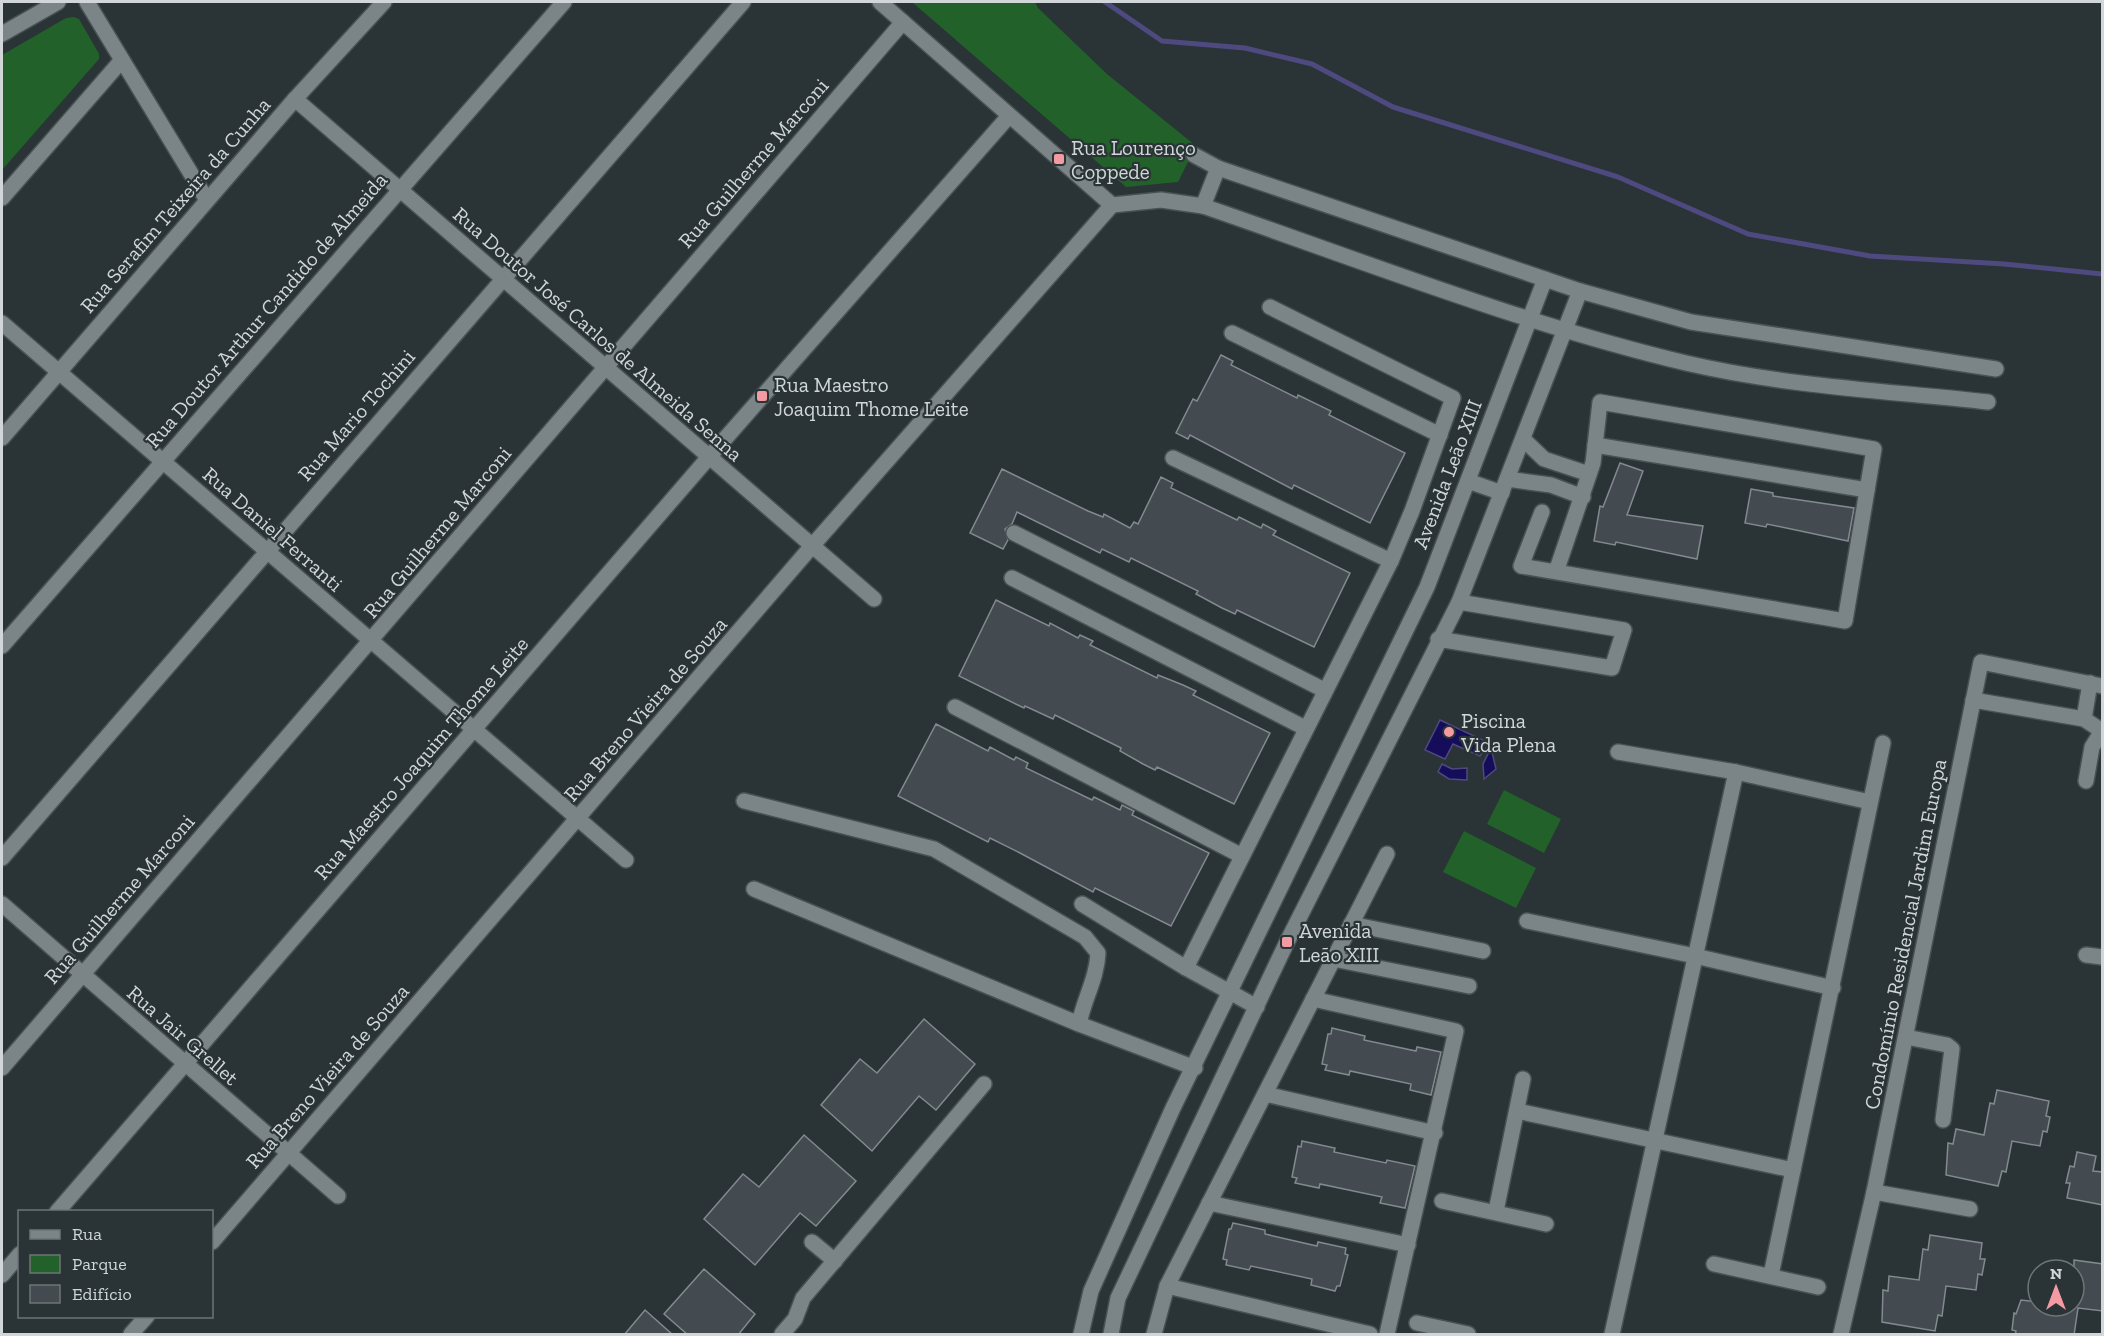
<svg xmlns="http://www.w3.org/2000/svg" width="2104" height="1336" font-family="'Zilla Slab',serif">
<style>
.green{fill:#22622a}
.water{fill:#160d5a;stroke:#4e4a80;stroke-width:1.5}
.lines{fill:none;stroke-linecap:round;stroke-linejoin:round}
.stream{stroke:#4e4a80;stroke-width:5}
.building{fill:#444b50;stroke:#828990;stroke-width:1.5}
.minor-casing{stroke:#485051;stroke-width:18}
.minor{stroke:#7b8587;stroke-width:15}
.poi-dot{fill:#f49aa2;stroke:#2a3335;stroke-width:2}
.labels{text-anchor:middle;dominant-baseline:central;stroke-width:4.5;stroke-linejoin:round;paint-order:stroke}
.poi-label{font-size:21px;fill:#d1d7d8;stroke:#2a3335;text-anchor:start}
.street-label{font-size:21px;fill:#d1d7d8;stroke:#2a3335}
</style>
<rect width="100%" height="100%" fill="#2a3335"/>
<!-- green -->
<g class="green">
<polygon points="912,2 1035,2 1038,8 1107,74 1196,146 1178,182 1126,187"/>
<polygon points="74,17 79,19 99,54 99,59 2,170 2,55 66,18"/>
<polygon points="1504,790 1561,819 1544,853 1487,824"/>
<polygon points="1464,831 1536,868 1516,908 1443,872"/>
</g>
<!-- water -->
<g class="water">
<polygon points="1440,720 1489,743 1480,756 1453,744 1445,759 1425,750"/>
<polygon points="1491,748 1496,769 1484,779 1483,764"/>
<polygon points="1442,764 1452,769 1467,768 1467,780 1449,779 1438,772"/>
</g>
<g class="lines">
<!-- stream -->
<polyline class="stream" points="1105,2 1162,41 1245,48 1312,64 1393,107 1618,177 1748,234 1870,256 2004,264 2102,274"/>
</g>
<!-- building -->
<g class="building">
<polygon points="1221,355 1233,361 1231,365 1297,398 1298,395 1331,411 1329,415 1405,453 1370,523 1294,485 1292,489 1190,435 1188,439 1176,433 1193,399 1197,401"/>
<polygon points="1620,463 1643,471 1627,515 1703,526 1697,559 1616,542 1615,545 1594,541 1600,506 1603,507"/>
<polygon points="1002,469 1088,511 1103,517 1104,514 1130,528 1134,522 1138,524 1161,477 1173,483 1171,488 1237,520 1239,517 1261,528 1263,524 1276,531 1273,535 1350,573 1314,647 1237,610 1235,614 1222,608 1196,594 1198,591 1131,558 1129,562 1102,549 1100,553 1017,512 1012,524 1005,529 1008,540 1003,549 970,533"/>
<polygon points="1751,489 1773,493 1773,496 1854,508 1848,541 1767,524 1766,527 1745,523"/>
<polygon points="996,600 1049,626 1050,623 1078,638 1080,635 1093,641 1090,645 1157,678 1158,675 1183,685 1196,691 1193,695 1270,733 1234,804 1157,767 1155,770 1143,764 1120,751 1121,748 1055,715 1053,719 1025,706 1024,708 959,676"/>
<polygon points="936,724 988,751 990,747 1014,760 1016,757 1028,763 1026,768 1092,800 1094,797 1120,810 1122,805 1134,811 1132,815 1209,853 1171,926 1095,888 1093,892 1020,853 990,838 988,842 898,796"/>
<polygon points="924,1019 975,1064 936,1110 919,1096 872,1151 821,1105 860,1059 877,1073"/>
<polygon points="1332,1028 1365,1036 1364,1040 1416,1051 1417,1047 1441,1052 1431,1095 1410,1090 1411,1084 1350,1071 1349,1075 1325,1070 1327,1065 1322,1064 1328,1034 1331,1034"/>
<polygon points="1997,1090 2049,1101 2046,1116 2050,1117 2047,1132 2043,1131 2040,1146 2012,1141 2006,1172 2002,1171 1998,1186 1946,1175 1948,1143 1953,1144 1956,1129 1984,1135 1990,1103 1994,1104"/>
<polygon points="804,1135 856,1181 816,1226 800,1213 755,1265 704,1219 743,1174 759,1187"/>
<polygon points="1302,1141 1335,1148 1334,1152 1386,1163 1387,1160 1415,1166 1405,1208 1380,1203 1382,1197 1320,1184 1319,1188 1295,1183 1297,1178 1292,1177 1298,1146 1301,1147"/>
<polygon points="2077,1152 2096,1156 2093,1171 2103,1172 2103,1205 2067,1198 2070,1183 2066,1183 2070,1166 2074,1167"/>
<polygon points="1233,1223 1265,1230 1265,1234 1317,1246 1318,1242 1346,1248 1345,1254 1348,1255 1340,1286 1337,1286 1335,1291 1311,1285 1312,1279 1251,1266 1249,1270 1226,1265 1227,1260 1223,1259 1229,1229 1231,1229"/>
<polygon points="1930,1235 1982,1243 1980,1259 1985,1259 1982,1275 1978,1274 1976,1290 1946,1286 1942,1316 1938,1315 1935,1331 1882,1322 1883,1290 1888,1291 1889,1276 1919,1280 1923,1249 1928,1250"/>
<polygon points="2074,1260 2103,1264 2103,1311 2078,1308 2074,1335 2015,1335 2016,1331 2012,1330 2014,1313 2016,1314 2021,1300 2038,1302 2038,1306 2074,1306"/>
<polygon points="704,1269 755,1314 738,1335 688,1335 664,1314"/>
<polygon points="645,1310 673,1335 624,1335"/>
</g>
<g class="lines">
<defs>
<g id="minor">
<polyline points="87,2 207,200"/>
<polyline points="880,2 1112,205"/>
<polyline points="2,34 58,2"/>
<polyline points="295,99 874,599"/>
<polyline points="1194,155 1218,168 1580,291 1691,322 1996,369"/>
<polyline points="2,198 122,60"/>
<path d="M1112 205 1161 200 1203 206C1363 261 1522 324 1686 363 1784 386 1888 391 1988 402"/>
<polyline points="1203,206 1218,168"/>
<polyline points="2,323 626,860"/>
<polyline points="1232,333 1440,435"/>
<polyline points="2,438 295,99 384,2"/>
<polyline points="1523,439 1544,459 1589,474"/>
<polyline points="1595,445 1867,490"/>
<polyline points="1173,458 1391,561"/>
<polyline points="1507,479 1551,485 1583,497"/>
<polyline points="1468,481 1502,493"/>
<polyline points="1542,512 1521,566 1845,621 1874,449 1600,402 1593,463 1556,572"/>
<polyline points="1014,533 1324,690"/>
<polyline points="1012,578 1305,728"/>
<polyline points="1438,639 1612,668 1624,630 1459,602"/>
<polyline points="2,646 564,2"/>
<polyline points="1973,700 2084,719 2102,731"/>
<polyline points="955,707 1242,856"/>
<polyline points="2084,719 2090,683"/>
<polyline points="1618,752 1736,772 1870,802"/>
<polyline points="2086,781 2092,747 2102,731"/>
<path d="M744 801 934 849 1085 937 1098 953C1097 978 1084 999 1079 1024"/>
<polyline points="2,858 743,2"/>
<polyline points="754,889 1079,1024 1195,1068"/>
<polyline points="2,904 338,1196"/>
<polyline points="1082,904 1186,968 1257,1007"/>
<polyline points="1527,921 1695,956 1833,988"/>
<polyline points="1351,924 1483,951"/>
<polyline points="2086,955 2102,957"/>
<polyline points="1333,959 1469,986"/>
<polyline points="1186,968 1391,561 1412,511 1453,398 1270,307"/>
<polyline points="1313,999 1456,1031 1387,1334"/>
<polyline points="1906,1037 1947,1045 1952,1049 1943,1120"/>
<polyline points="2,1068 903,22"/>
<polyline points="1265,1094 1435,1133"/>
<polyline points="1517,1111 1793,1170"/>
<polyline points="1874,1192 1970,1209"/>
<polyline points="1442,1201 1546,1224"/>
<polyline points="1209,1203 1408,1245"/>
<polyline points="1496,1211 1523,1079"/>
<polyline points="57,1212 709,457 1009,116"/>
<polyline points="212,1242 812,546 1112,205"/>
<polyline points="812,1242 835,1261"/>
<polyline points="1714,1264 1818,1287"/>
<polyline points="2,1275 20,1254"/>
<polyline points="1771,1275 1883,743"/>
<polyline points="1167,1286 1370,1334"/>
<polyline points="1417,1323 1468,1334"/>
<polyline points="131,1334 147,1316"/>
<polyline points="782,1334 795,1319 803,1298 984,1084"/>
<polyline points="1081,1334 1091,1291 1173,1108 1427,587 1545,279"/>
<polyline points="1111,1334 1118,1298 1287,942 1459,602 1580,291"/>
<polyline points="1154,1334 1167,1286 1387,854"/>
<polyline points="1612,1334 1736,772"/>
<polyline points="1841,1334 1874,1192 1981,662 2102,686"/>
</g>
</defs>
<!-- minor casing -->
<use href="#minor" class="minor-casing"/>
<!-- minor -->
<use href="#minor" class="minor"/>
</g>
<!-- markers -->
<g class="poi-dot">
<rect x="1053" y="153" width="12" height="12" rx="3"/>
<rect x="756" y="390" width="12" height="12" rx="3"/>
<circle cx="1449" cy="732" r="6"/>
<rect x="1281" y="936" width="12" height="12" rx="3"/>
</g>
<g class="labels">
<!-- poi labels -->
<g class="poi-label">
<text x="1071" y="147">Rua Lourenço<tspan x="1071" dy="24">Coppede</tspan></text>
<text x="774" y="384">Rua Maestro<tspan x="774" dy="24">Joaquim Thome Leite</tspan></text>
<text x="1461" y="720">Piscina<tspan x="1461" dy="24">Vida Plena</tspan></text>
<text x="1299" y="930">Avenida<tspan x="1299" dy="24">Leão XIII</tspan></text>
</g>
<!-- street labels -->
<g class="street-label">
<text transform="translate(753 163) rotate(-49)">Rua Guilherme Marconi</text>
<text transform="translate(175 205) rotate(-49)">Rua Serafim Teixeira da Cunha</text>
<text transform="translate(266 310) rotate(-49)">Rua Doutor Arthur Candido de Almeida</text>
<text transform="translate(598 334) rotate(41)">Rua Doutor José Carlos de Almeida Senna</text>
<text transform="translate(356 415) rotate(-49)">Rua Mario Tochini</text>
<text transform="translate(1447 474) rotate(-69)">Avenida Leão XIII</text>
<text transform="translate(273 529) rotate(41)">Rua Daniel Ferranti</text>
<text transform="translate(437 532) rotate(-50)">Rua Guilherme Marconi</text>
<text transform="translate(645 709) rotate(-49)">Rua Breno Vieira de Souza</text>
<text transform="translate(421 758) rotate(-49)">Rua Maestro Joaquim Thome Leite</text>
<text transform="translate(119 899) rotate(-49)">Rua Guilherme Marconi</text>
<text transform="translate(1905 934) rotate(-79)">Condomínio Residencial Jardim Europa</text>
<text transform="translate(183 1035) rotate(41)">Rua Jair Grellet</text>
<text transform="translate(327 1076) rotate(-49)">Rua Breno Vieira de Souza</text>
</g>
</g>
<!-- border -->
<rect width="2104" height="1336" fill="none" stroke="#d1d7d8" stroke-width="6"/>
<!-- legend -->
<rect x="18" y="1210" width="195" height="108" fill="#2a3335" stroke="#6d7576" stroke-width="1.5"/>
<rect x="30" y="1230" width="30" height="9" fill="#7b8587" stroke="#6d7576" stroke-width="1.5"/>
<text x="72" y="1240" font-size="18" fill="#d1d7d8">Rua</text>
<rect x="30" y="1255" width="30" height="18" fill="#22622a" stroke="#6d7576" stroke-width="1.5"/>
<text x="72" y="1270" font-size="18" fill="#d1d7d8">Parque</text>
<rect x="30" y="1285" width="30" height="18" fill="#444b50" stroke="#6d7576" stroke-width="1.5"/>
<text x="72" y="1300" font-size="18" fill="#d1d7d8">Edifício</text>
<!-- north arrow -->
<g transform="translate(2056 1288)"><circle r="28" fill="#2a3335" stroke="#6d7576" stroke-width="1.5"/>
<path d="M0-4.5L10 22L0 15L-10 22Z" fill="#f49aa2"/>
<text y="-9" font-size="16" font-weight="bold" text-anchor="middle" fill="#d1d7d8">N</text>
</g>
</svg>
